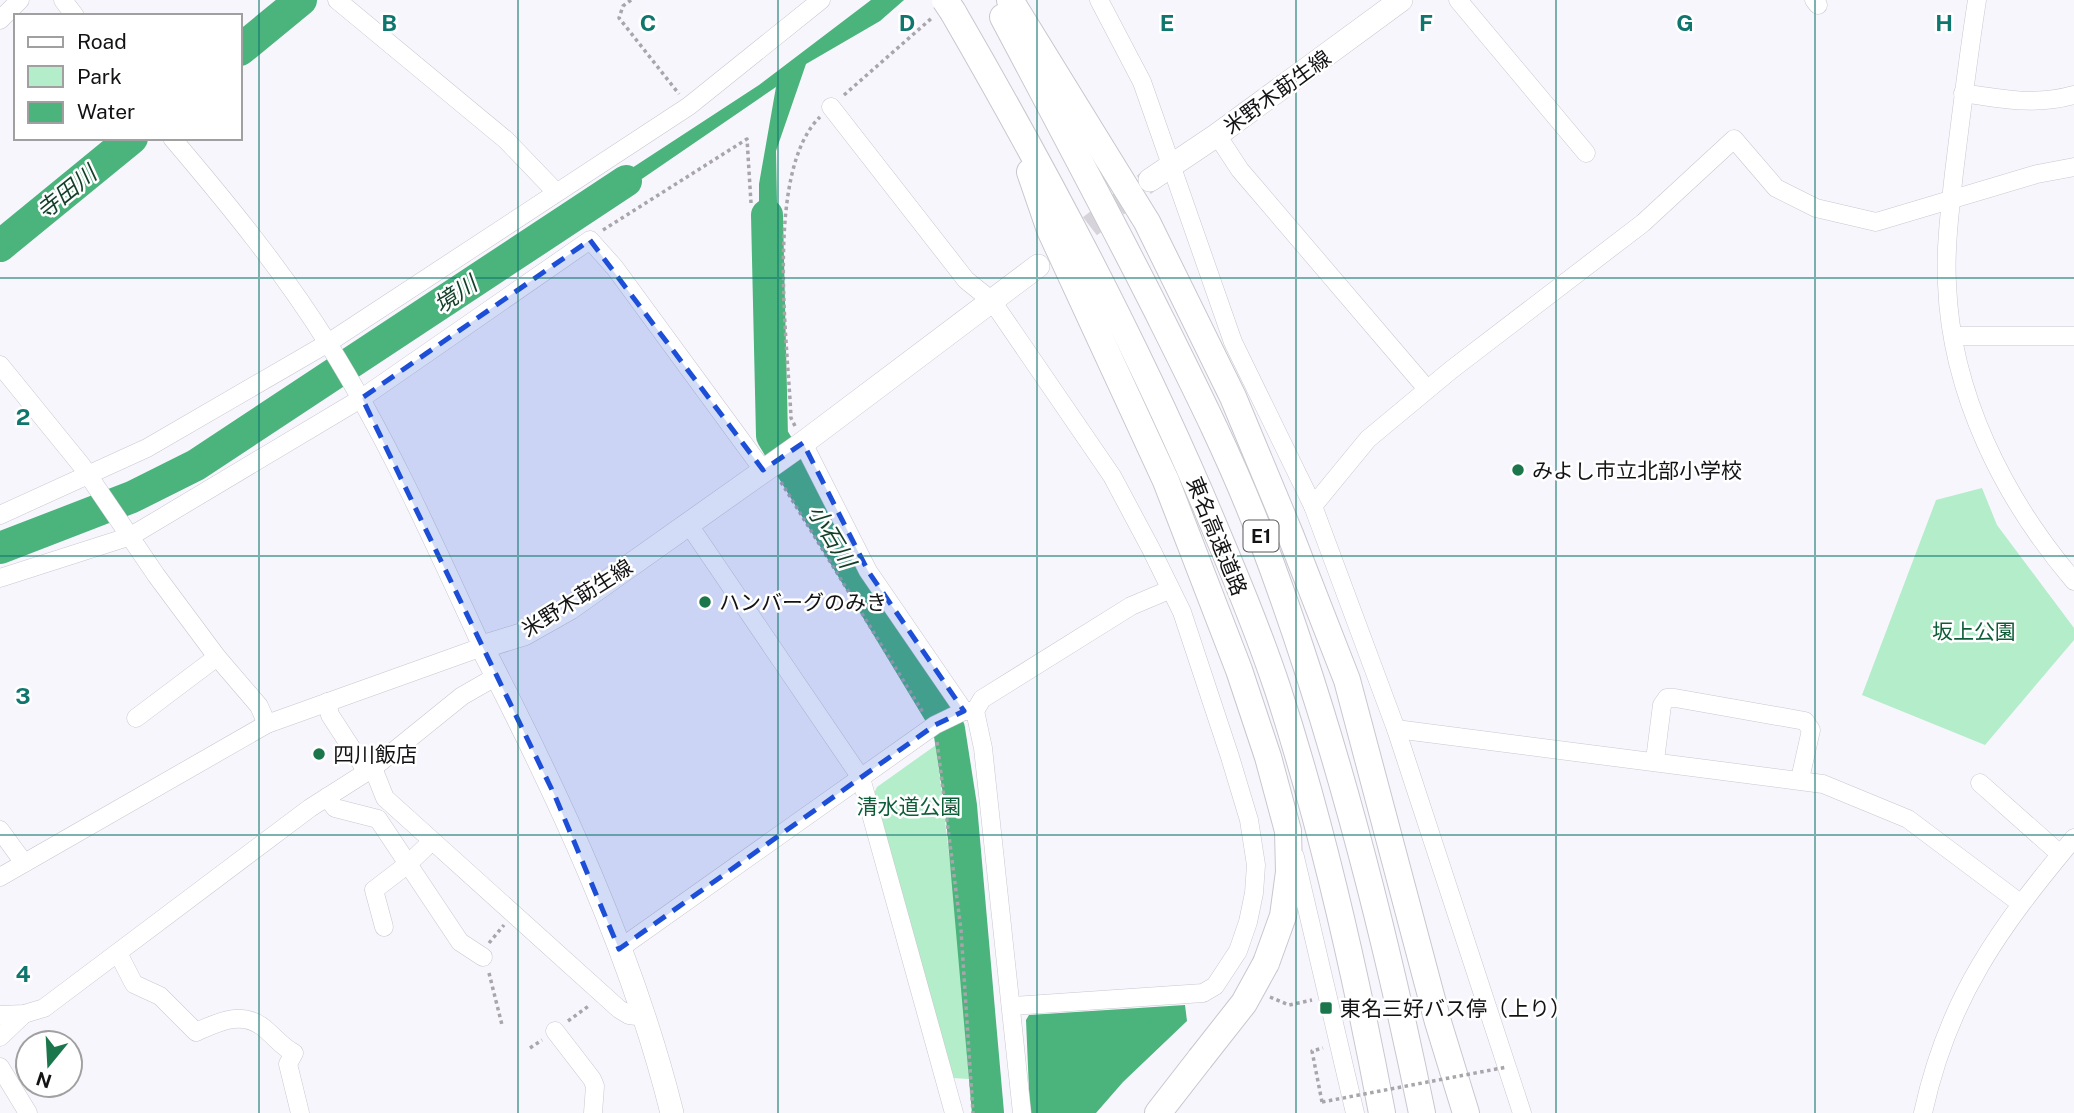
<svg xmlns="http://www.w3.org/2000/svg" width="2074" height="1113" font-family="'Public Sans','Noto Sans JP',sans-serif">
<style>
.green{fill:#b3edc9}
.water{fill:#4bb37c}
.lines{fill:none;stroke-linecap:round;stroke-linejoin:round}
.river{stroke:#4bb37c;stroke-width:32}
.major-tunnel{stroke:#d6d4da;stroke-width:23;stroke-dasharray:23 11;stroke-linecap:butt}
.minor-casing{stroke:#c9c7ce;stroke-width:19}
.major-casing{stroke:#c9c7ce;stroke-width:24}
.highway-casing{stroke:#c9c7ce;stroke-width:28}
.path{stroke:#a8a6ab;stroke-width:3.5;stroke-dasharray:3.5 3.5;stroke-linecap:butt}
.minor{stroke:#fff;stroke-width:18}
.major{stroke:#fff;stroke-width:23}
.highway{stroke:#fff;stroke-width:26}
.highway-bridge-casing{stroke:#c9c7ce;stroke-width:28;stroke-linecap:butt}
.path-bridge{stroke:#a8a6ab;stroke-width:3.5;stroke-dasharray:3.5 3.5;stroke-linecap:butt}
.highway-bridge{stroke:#fff;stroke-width:26}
.marked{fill:#1d4ed8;fill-opacity:0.2;stroke:#1d4ed8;stroke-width:5;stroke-dasharray:14 9;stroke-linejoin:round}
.grid{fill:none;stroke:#0f766e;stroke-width:2;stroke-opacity:0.55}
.poi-dot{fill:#1c764b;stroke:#fff;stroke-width:2.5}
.labels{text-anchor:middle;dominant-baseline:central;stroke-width:5;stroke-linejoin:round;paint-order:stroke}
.shield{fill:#fff;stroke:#5a595a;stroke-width:2}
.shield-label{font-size:19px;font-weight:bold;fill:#131214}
.street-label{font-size:21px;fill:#131214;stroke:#fff}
.poi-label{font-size:21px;fill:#131214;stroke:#fff;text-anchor:start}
.park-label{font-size:21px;fill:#0d5d38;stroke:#fff}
.water-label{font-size:23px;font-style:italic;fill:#133f28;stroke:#fff}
.grid-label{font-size:23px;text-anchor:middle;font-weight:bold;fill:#0f766e;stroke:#fff;stroke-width:5;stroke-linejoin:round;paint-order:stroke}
</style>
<rect width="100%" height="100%" fill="#f8f6fd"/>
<!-- green -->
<g class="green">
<polygon points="1982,488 1997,525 2074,628 2074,640 1985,745 1862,695 1936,500"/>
<polygon points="936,745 958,930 969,1079 952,1078 872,797 877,787"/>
</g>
<!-- water -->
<g class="water">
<polygon points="871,0 904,0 880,21 806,64 776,151 778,255 759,257 759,184 776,87 595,211 586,198 759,85"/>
<polygon points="1185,1005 1187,1021 1123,1082 1096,1113 1030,1113 1026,1020 1029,1015"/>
</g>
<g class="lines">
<!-- river -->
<g class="river">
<polyline points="240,50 301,0"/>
<polyline points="767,215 772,436 949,729 961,806 988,1113"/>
<polyline points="0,246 132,138"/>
<polyline points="0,548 132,497 196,465 626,181"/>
</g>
<!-- major-tunnel -->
<polyline class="major-tunnel" points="1063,247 1150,180"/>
<defs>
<g id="minor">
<polyline points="63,0 75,16"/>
<polyline points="337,0 506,140 556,192"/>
<polyline points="1099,0 1142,82 1233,342 1313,506 1396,729 1522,1113"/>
<polyline points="1458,0 1586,153"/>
<polyline points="1814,0 1818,5"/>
<path d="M1977 0C1968 58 1961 115 1954 173 1950 210 1945 248 1947 284 1951 394 2004 499 2074 581"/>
<polyline points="0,20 20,0"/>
<path d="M1963 93C2002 99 2036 106 2074 95"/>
<polyline points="831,107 966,280 992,301 1112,476 1151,549 1182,612 1230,757 1249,820 1256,865 1254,893 1248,922 1238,951 1215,986 1203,993 1011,1006"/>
<polyline points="1217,135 1240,170 1427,389"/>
<polyline points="1953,336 2074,336"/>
<polyline points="0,365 82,466 156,575 217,657 259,706 267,724"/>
<polyline points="803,443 868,571 964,711"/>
<polyline points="1313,506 1368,439 1451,370 1643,223 1734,139 1776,188 1816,208 1876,222 2037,174 2074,167"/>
<polyline points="0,515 147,448 328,343 689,106 821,0"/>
<polyline points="689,525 861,778 954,1113"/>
<polyline points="0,578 131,536 362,398 590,240 615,268 763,470"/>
<polyline points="327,702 330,715 367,772"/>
<polyline points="136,718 217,657"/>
<polyline points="1396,729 1823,784 1908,819 2020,903"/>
<polyline points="1655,760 1662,705 1667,698 1675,698 1805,721 1811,730 1800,779"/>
<polyline points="373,768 385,798 619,1009 629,1015 645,1017"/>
<polyline points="1980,783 2060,854"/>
<polyline points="327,797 335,808 378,819 460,942 483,957"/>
<polyline points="0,830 24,863"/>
<polyline points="1295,857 1355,1113"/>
<path d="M0 877 267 724 482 647C435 545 389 441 329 345 283 271 228 204 172 138"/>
<polyline points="384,927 374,890 408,864 432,841"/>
<polyline points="619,949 935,725 964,711 975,711"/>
<path d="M118 953 134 984 160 996 196 1032C219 1022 242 1010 264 1028 275 1037 282 1047 294 1053L288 1064 300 1113"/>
<polyline points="0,1015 24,1014 44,1008 310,808 373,768 462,696 497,676"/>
<polyline points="555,1031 592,1079 595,1086 593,1113"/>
<polyline points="0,1037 24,1014"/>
<polyline points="0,1067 28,1113"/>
<polyline points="1022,1113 983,748 975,711 982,699 1131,606 1169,590"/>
<path d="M1923 1113C1948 997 2000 927 2074 838"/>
</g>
<g id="major">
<polyline points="1150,180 1217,135 1401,0"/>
<path d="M672 1113C632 952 558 794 482 647L524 634 570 608 803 443 1038 266"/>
</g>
<g id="highway">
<polyline points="1010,0 1147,222 1233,397 1290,534 1347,680 1438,1022 1466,1113"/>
<path d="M953 12C1044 169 1129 328 1201 495 1228 559 1256 624 1278 690 1323 828 1355 970 1382 1113"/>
<path d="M1003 17C1055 115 1107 212 1157 311 1194 385 1232 460 1261 537 1332 724 1382 917 1422 1113"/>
<polyline points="1030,172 1050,230 1166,481 1239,670 1268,757 1288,831 1289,872 1283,916 1266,963"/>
<polyline points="1158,1113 1200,1059"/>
</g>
</defs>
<!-- minor casing -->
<use href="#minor" class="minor-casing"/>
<!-- major casing -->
<use href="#major" class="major-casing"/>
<!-- highway casing -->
<use href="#highway" class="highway-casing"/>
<!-- path -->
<g class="path">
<polyline points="631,0 623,6 619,18 679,94"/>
<polyline points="844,95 933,17"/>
<polyline points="603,230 747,139 751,203"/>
<path d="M795 426 791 418C788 344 764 171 820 117"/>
<polyline points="781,482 924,714"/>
<polyline points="937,742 961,930 973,1113"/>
<polyline points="489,943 504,925"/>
<polyline points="489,973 502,1025"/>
<polyline points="1270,997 1289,1005 1312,1000"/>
<polyline points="568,1021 590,1005"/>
<polyline points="530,1048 542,1040"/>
<polyline points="1322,1102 1312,1051 1323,1048"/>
</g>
<!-- minor -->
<use href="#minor" class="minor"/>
<!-- major -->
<use href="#major" class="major"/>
<!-- highway -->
<use href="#highway" class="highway"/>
<defs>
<g id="highway-bridge">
<polyline points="945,0 953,12"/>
<polyline points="1200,1059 1244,1003 1266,963"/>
</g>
</defs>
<!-- highway-bridge casing -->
<use href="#highway-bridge" class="highway-bridge-casing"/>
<!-- path-bridge -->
<polyline class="path-bridge" points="1322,1102 1507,1067"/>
<!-- highway-bridge -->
<use href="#highway-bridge" class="highway-bridge"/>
</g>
<!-- marked area -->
<path class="marked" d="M590 240 763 470 803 443 868 571 964 711 935 725 619 949 555 796 362 398Z"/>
<!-- grid -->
<path class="grid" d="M259 0V1113M518 0V1113M778 0V1113M1037 0V1113M1296 0V1113M1556 0V1113M1815 0V1113M0 278H2074M0 556H2074M0 835H2074"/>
<!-- markers -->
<g class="poi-dot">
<circle cx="1518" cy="470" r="7"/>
<circle cx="705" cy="602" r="7"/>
<circle cx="319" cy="754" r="7"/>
<rect x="1319" y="1001" width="14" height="14" rx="3.5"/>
</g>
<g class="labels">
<!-- shield labels -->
<rect class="shield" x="1243.5" y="520.5" width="35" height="31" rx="5"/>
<g class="shield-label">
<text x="1261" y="536">E1</text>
</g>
<!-- street labels -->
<g class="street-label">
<text transform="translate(1277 92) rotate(-36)">米野木莇生線</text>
<text transform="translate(1217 536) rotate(68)">東名高速道路</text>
<text transform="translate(577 598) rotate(-32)">米野木莇生線</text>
</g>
<!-- poi labels -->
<g class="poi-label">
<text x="1532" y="470">みよし市立北部小学校</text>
<text x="719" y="602">ハンバーグのみき</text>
<text x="333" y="754">四川飯店</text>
<text x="1340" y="1008">東名三好バス停（上り）</text>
</g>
<!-- park labels -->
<g class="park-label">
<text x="1974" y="631">坂上公園</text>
<text x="909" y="806">清水道公園</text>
</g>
<!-- water labels -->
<g class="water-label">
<text transform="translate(66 192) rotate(-39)">寺田川</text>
<text transform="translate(455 294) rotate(-34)">境川</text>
<text transform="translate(832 536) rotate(59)">小石川</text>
</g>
</g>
<g class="grid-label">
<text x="389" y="31">B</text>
<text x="648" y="31">C</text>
<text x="907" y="31">D</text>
<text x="1167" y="31">E</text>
<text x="1426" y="31">F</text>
<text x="1685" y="31">G</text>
<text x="1944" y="31">H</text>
<text x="23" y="425">2</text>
<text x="23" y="704">3</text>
<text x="23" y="982">4</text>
</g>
<!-- legend -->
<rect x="14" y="14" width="228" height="126" fill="#ffffff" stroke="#a1a0a1" stroke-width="2"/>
<rect x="28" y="37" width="35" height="10" fill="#ffffff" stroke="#a1a0a1" stroke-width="2"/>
<text x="77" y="49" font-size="21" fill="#131214">Road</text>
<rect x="28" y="66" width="35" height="21" fill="#b3edc9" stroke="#a1a0a1" stroke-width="2"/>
<text x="77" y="84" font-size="21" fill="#131214">Park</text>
<rect x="28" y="102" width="35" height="21" fill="#4bb37c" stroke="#a1a0a1" stroke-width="2"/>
<text x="77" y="119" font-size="21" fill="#131214">Water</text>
<!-- north arrow -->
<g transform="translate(49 1064) rotate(198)"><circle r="33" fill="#ffffff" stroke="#a1a0a1" stroke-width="2"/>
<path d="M0-5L12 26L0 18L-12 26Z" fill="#1c764b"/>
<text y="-10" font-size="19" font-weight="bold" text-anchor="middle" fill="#131214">N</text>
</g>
</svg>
